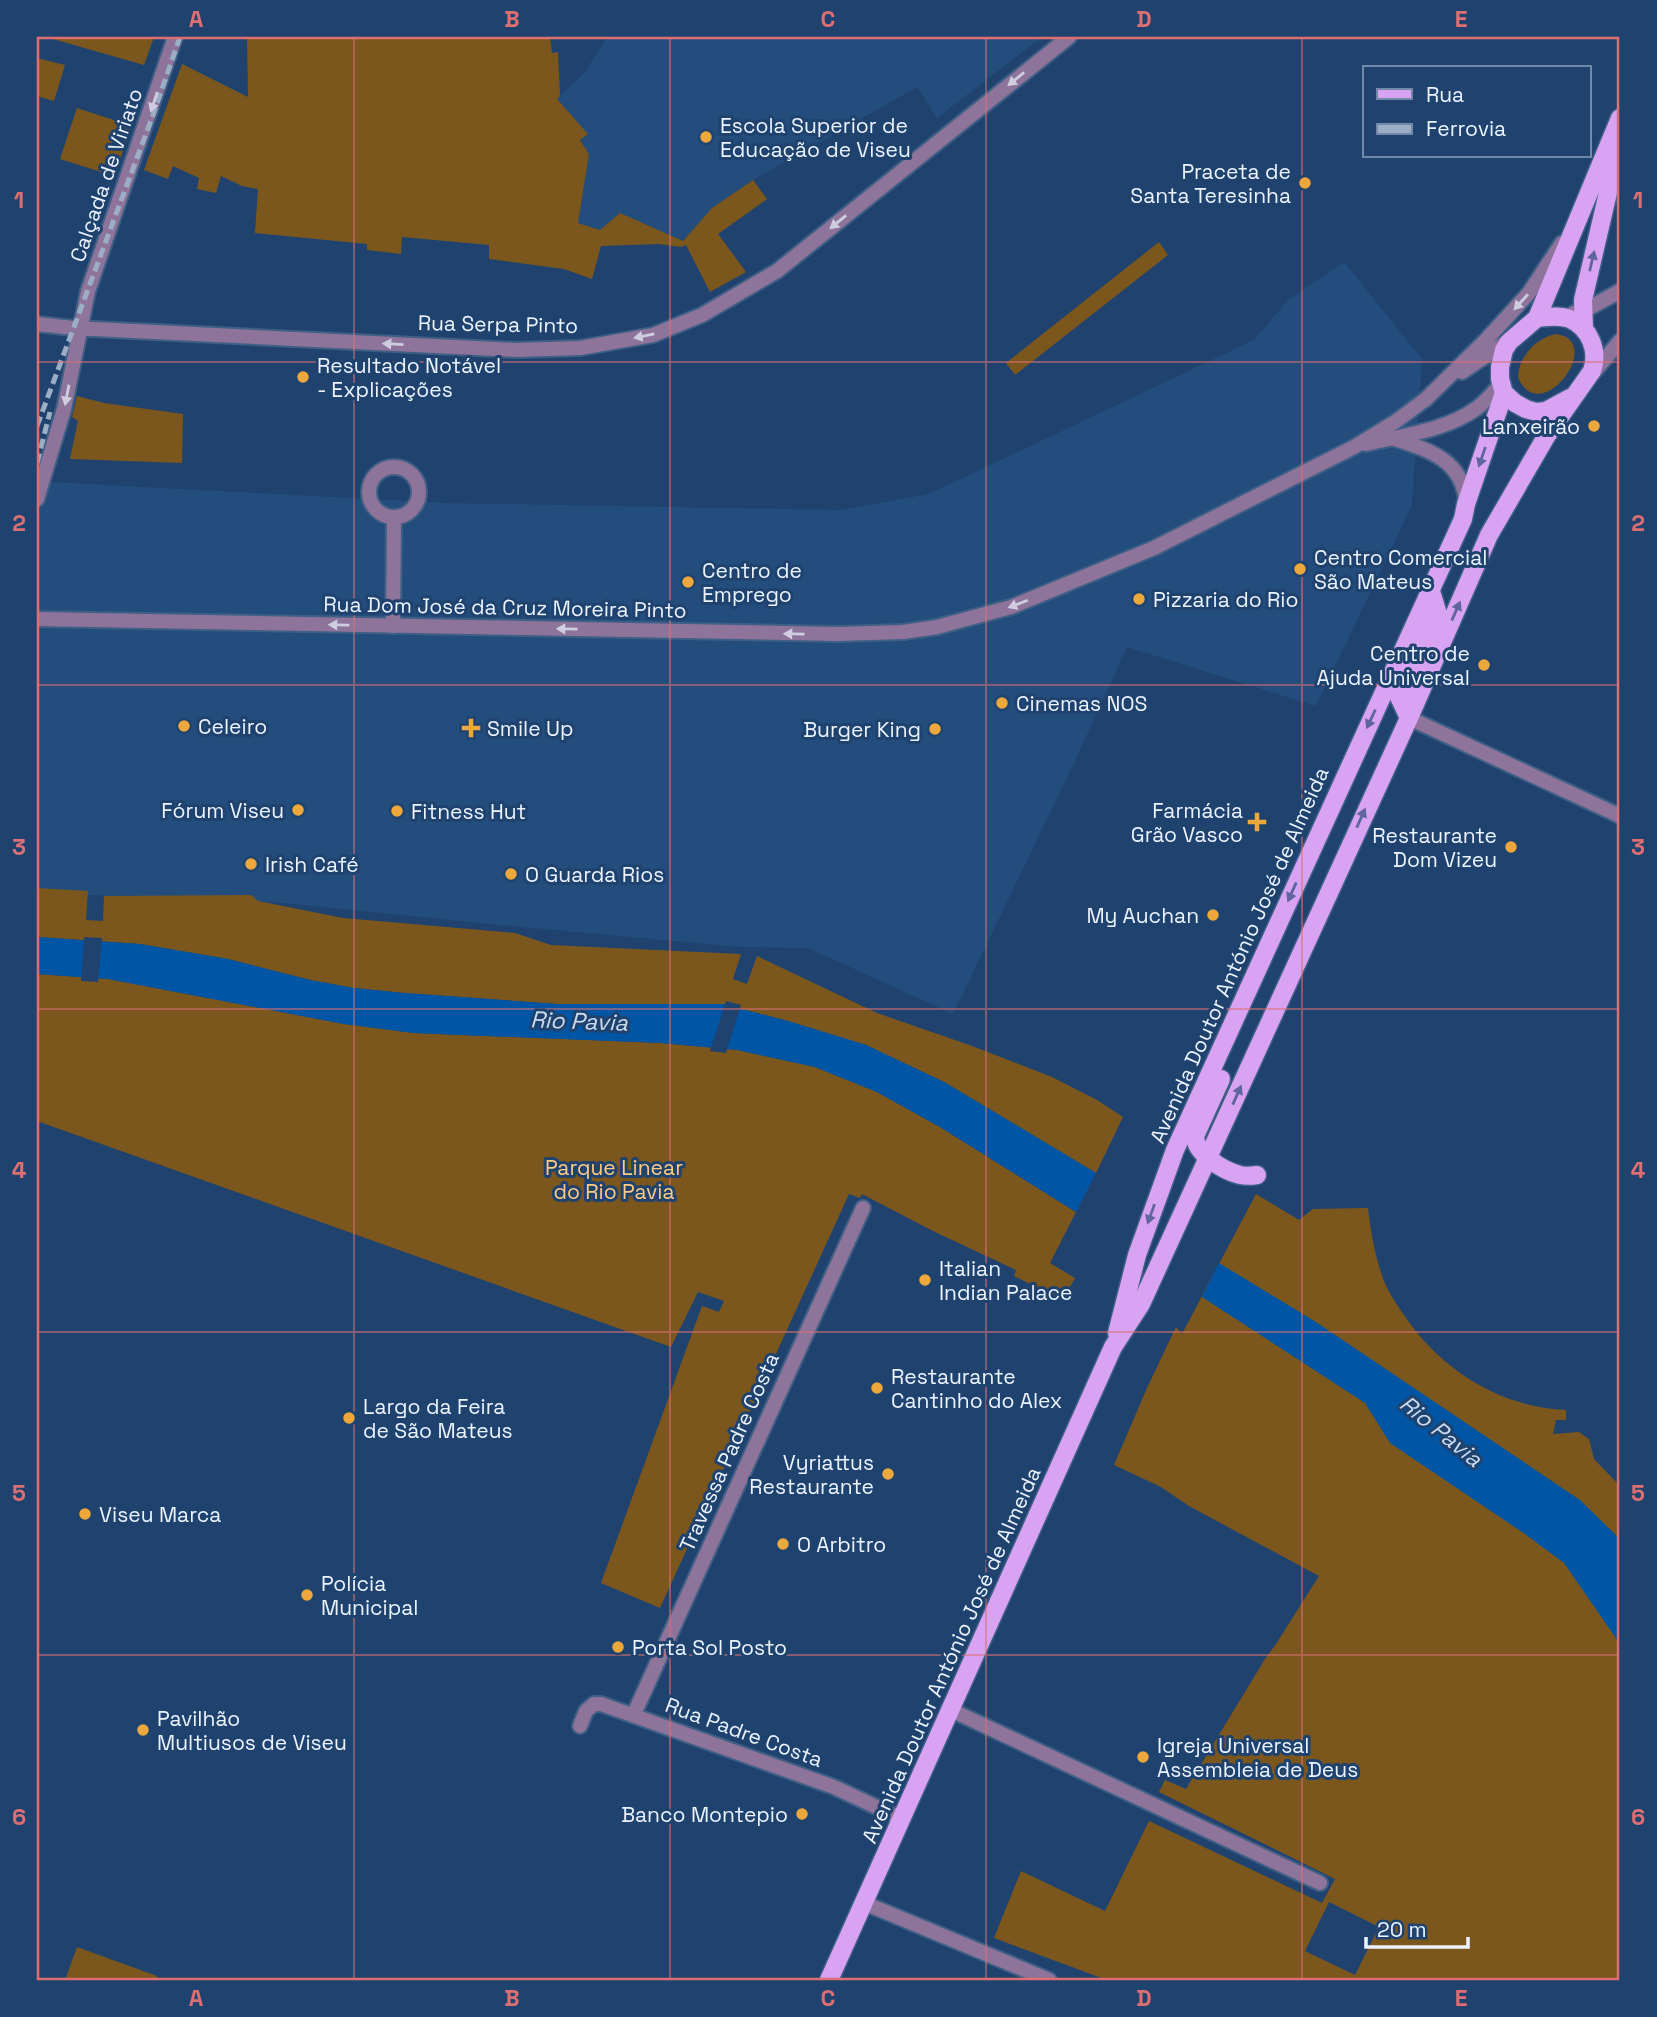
<svg xmlns="http://www.w3.org/2000/svg" width="1657" height="2017" font-family="'Space Grotesk',sans-serif">
<style>
.built{fill:#234d7d}
.green{fill:#7c571d;fill-rule:evenodd}
.water{fill:#0056a5}
.pier{fill:#1f436e}
.lines{fill:none;stroke-linecap:round;stroke-linejoin:round}
.minor-casing{stroke:#405f85;stroke-width:18}
.tertiary-casing{stroke:#405f85;stroke-width:18}
.primary-casing{stroke:#405f85;stroke-width:21}
.minor{stroke:#8e749b;stroke-width:14}
.tertiary{stroke:#8e749b;stroke-width:14}
.primary{stroke:#d8a3f3;stroke-width:18}
.rail{stroke:#9baec5;stroke-width:5;stroke-dasharray:10 5;stroke-linecap:butt}
.oneway{fill:#cfcde0}
.oneway2{fill:#60659d}
.grid{fill:none;stroke:#dd6f73;stroke-width:2;stroke-opacity:0.55}
.poi-dot{fill:#eda83c;stroke:#1f436e;stroke-width:2.5}
.labels{text-anchor:middle;dominant-baseline:central;stroke-width:6;stroke-linejoin:round;paint-order:stroke}
.poi-label{font-size:21px;fill:#ebf3fe;stroke:#1f436e;text-anchor:start}
.street-label{font-size:21px;fill:#ebf3fe;stroke:#1f436e}
.park-label{font-size:21px;fill:#feca84;stroke:#1f436e}
.water-label{font-size:23px;font-style:italic;fill:#cbdcf1;stroke:#1f436e}
.neatline{fill:none;stroke:#dd6f73;stroke-width:2.5}
.grid-label{font-size:23px;text-anchor:middle;font-weight:bold;fill:#dd6f73}
</style>
<rect width="100%" height="100%" fill="#1f436e"/>
<!-- built -->
<g class="built">
<polygon points="607,37 1042,37 937,118 917,87 753,180 712,208 683,241 620,213 600,230 578,223 589,154 557,99 585,72"/>
<polygon points="1344,262 1422,359 1412,505 1316,706 1127,647 1075,761 953,1014 808,948 740,947 511,926 284,903 37,893 37,517 50,482 446,503 841,510 929,494 1254,340 1288,300"/>
</g>
<!-- green -->
<g class="green">
<polygon points="46,37 154,37 144,65"/>
<polygon points="247,37 550,37 552,53 558,52 560,96 557,99 588,134 580,140 589,154 578,223 600,230 620,213 683,241 712,208 753,180 767,199 718,234 746,272 710,292 686,245 681,247 659,244 601,246 592,279 564,269 489,259 489,245 402,237 401,254 367,250 367,244 255,233 258,189 242,186 221,176 216,193 197,189 199,178 173,166 168,179 144,170 182,64 248,97"/>
<polygon points="37,58 65,65 54,101 37,96"/>
<polygon points="77,108 132,126 114,176 60,159"/>
<polygon points="1159,242 1168,255 1015,375 1006,363"/>
<path d="M1556 334C1607 341 1539 430 1518 377 1519 356 1536 338 1556 334Z"/>
<polygon points="77,396 104,403 183,414 182,463 70,459 78,421 72,417"/>
<polygon points="37,888 88,891 86,920 103,921 104,896 251,895 258,901 343,918 515,933 551,945 741,954 733,979 747,984 757,956 877,1013 972,1046 1052,1077 1097,1100 1123,1117 1096,1173 944,1082 866,1045 788,1021 722,1004 557,1004 404,993 354,988 310,980 228,959 140,944 37,937"/>
<polygon points="37,974 108,979 344,1024 414,1033 661,1043 739,1050 815,1067 877,1092 940,1127 1076,1212 1050,1263 1075,1278 1063,1300 1014,1276 1016,1270 933,1231 862,1194 860,1198 849,1194 660,1608 601,1583 702,1306 719,1312 724,1301 698,1292 671,1347 37,1121"/>
<path d="M1256 1194 1299 1220 1313 1209 1368 1208C1371 1233 1375 1257 1384 1281 1389 1294 1398 1306 1406 1318 1443 1371 1500 1407 1566 1410V1420H1556L1553 1434 1579 1432 1589 1439 1594 1459 1620 1486V1980H1107L994 1938 1021 1871 1105 1911 1149 1821 1322 1903 1335 1879 1159 1792 1165 1780 1186 1789 1265 1659 1276 1644 1319 1576 1189 1506 1161 1487 1114 1465 1147 1388 1176 1327 1182 1334ZM1329 1902 1379 1927 1355 1975 1305 1951Z"/>
<polygon points="77,1947 157,1976 156,1980 65,1980"/>
</g>
<!-- water -->
<g class="water">
<polygon points="37,937 140,944 228,959 310,980 354,988 404,993 557,1004 722,1004 788,1021 866,1045 944,1082 1096,1173 1076,1212 940,1127 877,1092 815,1067 737,1050 661,1043 414,1033 344,1024 108,979 37,974"/>
<polygon points="1219,1263 1316,1322 1580,1500 1620,1539 1620,1644 1564,1563 1525,1534 1390,1443 1365,1403 1202,1297"/>
</g>
<!-- pier -->
<g class="pier">
<polygon points="84,937 102,938 98,982 81,981"/>
<polygon points="726,1001 741,1005 726,1053 710,1051"/>
</g>
<g class="lines">
<defs>
<g id="minor">
<polyline points="1462,372 1509,340"/>
<path d="M1395 439C1429 450 1462 460 1466 501"/>
<path d="M1366 444C1403 435 1445 431 1477 408 1486 401 1494 392 1501 384"/>
<circle cx="394" cy="492" r="25"/>
<polyline points="37,499 64,409 88,291 175,37"/>
<polyline points="37,619 838,634 903,632 937,627 1011,607 1154,548 1354,447 1395,422 1426,399 1485,341 1529,293 1562,243"/>
<polyline points="393,626 394,517"/>
<polyline points="1409,718 1620,816"/>
<polyline points="951,1710 1320,1883"/>
<polyline points="634,1714 863,1208"/>
<polyline points="580,1726 586,1711 594,1704 601,1704 834,1787 902,1819"/>
<polyline points="864,1903 1049,1980"/>
</g>
<g id="tertiary">
<polyline points="1574,313 1589,308 1620,291"/>
<polyline points="37,324 73,328 516,350 580,348 653,335 702,315 777,271 1069,37"/>
<polyline points="1593,373 1620,341"/>
</g>
<g id="primary">
<polyline points="1584,328 1583,300 1620,141"/>
<polyline points="1570,398 1546,411 1536,412 1526,409 1515,403 1504,393 1500,379 1500,367 1504,350 1509,342 1537,318 1620,118"/>
<polyline points="1409,718 1399,697 1438,614 1431,591"/>
<path d="M1221 1079 1195 1136C1195 1154 1224 1171 1240 1175 1245 1176 1251 1176 1257 1175"/>
<polyline points="1117,1333 1137,1255 1175,1150 1463,519 1466,504 1504,393"/>
<path d="M829 1980 1113 1347 1141 1304 1409 718 1489 535 1547 435 1592 371C1599 351 1590 328 1570 319 1560 315 1547 317 1537 318"/>
</g>
</defs>
<!-- minor casing -->
<use href="#minor" class="minor-casing"/>
<!-- tertiary casing -->
<use href="#tertiary" class="tertiary-casing"/>
<!-- primary casing -->
<use href="#primary" class="primary-casing"/>
<!-- minor -->
<use href="#minor" class="minor"/>
<!-- tertiary -->
<use href="#tertiary" class="tertiary"/>
<!-- primary -->
<use href="#primary" class="primary"/>
<!-- rail -->
<g class="rail">
<polyline points="37,426 153,115 180,37"/>
<polyline points="37,463 50,412"/>
</g>
</g>
<!-- one-way arrows -->
<defs><path id="oneway-solid" d="M-6-.8H1V-3.2L6.5 0L1 3.2V.8H-6Z" transform="scale(1.75)"/></defs>
<g class="oneway">
<use href="#oneway-solid" transform="translate(1016 79) rotate(141)"/>
<use href="#oneway-solid" transform="translate(154 102) rotate(109)"/>
<use href="#oneway-solid" transform="translate(838 222) rotate(141)"/>
<use href="#oneway-solid" transform="translate(1521 302) rotate(132)"/>
<use href="#oneway-solid" transform="translate(644 336) rotate(168)"/>
<use href="#oneway-solid" transform="translate(393 344) rotate(-177)"/>
<use href="#oneway-solid" transform="translate(67 395) rotate(101)"/>
<use href="#oneway-solid" transform="translate(1018 604) rotate(159)"/>
<use href="#oneway-solid" transform="translate(339 625) rotate(-179)"/>
<use href="#oneway-solid" transform="translate(567 629) rotate(-179)"/>
<use href="#oneway-solid" transform="translate(794 634) rotate(-179)"/>
</g>
<g class="oneway2">
<use href="#oneway-solid" transform="translate(1592 261) rotate(-77)"/>
<use href="#oneway-solid" transform="translate(1482 457) rotate(109)"/>
<use href="#oneway-solid" transform="translate(1456 611) rotate(-66)"/>
<use href="#oneway-solid" transform="translate(1371 719) rotate(115)"/>
<use href="#oneway-solid" transform="translate(1361 818) rotate(-66)"/>
<use href="#oneway-solid" transform="translate(1292 892) rotate(114)"/>
<use href="#oneway-solid" transform="translate(1237 1095) rotate(-66)"/>
<use href="#oneway-solid" transform="translate(1151 1214) rotate(110)"/>
</g>
<!-- grid -->
<path class="grid" d="M354 37V1980M670 37V1980M986 37V1980M1302 37V1980M37 362H1620M37 685H1620M37 1009H1620M37 1332H1620M37 1655H1620"/>
<!-- markers -->
<g class="poi-dot">
<circle cx="706" cy="137" r="7"/>
<circle cx="1305" cy="183" r="7"/>
<circle cx="303" cy="377" r="7"/>
<circle cx="1594" cy="426" r="7"/>
<circle cx="1300" cy="569" r="7"/>
<circle cx="688" cy="582" r="7"/>
<circle cx="1139" cy="599" r="7"/>
<circle cx="1484" cy="665" r="7"/>
<circle cx="1002" cy="703" r="7"/>
<circle cx="184" cy="726" r="7"/>
<path d="M467.5 717.5h7v7h7v7h-7v7h-7v-7h-7v-7h7z"/>
<circle cx="935" cy="729" r="7"/>
<circle cx="298" cy="810" r="7"/>
<circle cx="397" cy="811" r="7"/>
<path d="M1253.5 811.5h7v7h7v7h-7v7h-7v-7h-7v-7h7z"/>
<circle cx="1511" cy="847" r="7"/>
<circle cx="251" cy="864" r="7"/>
<circle cx="511" cy="874" r="7"/>
<circle cx="1213" cy="915" r="7"/>
<circle cx="925" cy="1280" r="7"/>
<circle cx="877" cy="1388" r="7"/>
<circle cx="349" cy="1418" r="7"/>
<circle cx="888" cy="1474" r="7"/>
<circle cx="85" cy="1514" r="7"/>
<circle cx="783" cy="1544" r="7"/>
<circle cx="307" cy="1595" r="7"/>
<circle cx="618" cy="1647" r="7"/>
<circle cx="143" cy="1730" r="7"/>
<circle cx="1143" cy="1757" r="7"/>
<circle cx="802" cy="1814" r="7"/>
</g>
<g class="labels">
<!-- poi labels -->
<g class="poi-label">
<text x="720" y="125">Escola Superior de<tspan x="720" dy="24">Educação de Viseu</tspan></text>
<text x="1291" y="171" text-anchor="end">Praceta de<tspan x="1291" dy="24">Santa Teresinha</tspan></text>
<text x="317" y="365">Resultado Notável<tspan x="317" dy="24">- Explicações</tspan></text>
<text x="1580" y="426" text-anchor="end">Lanxeirão</text>
<text x="1314" y="557">Centro Comercial<tspan x="1314" dy="24">São Mateus</tspan></text>
<text x="702" y="570">Centro de<tspan x="702" dy="24">Emprego</tspan></text>
<text x="1153" y="599">Pizzaria do Rio</text>
<text x="1470" y="653" text-anchor="end">Centro de<tspan x="1470" dy="24">Ajuda Universal</tspan></text>
<text x="1016" y="703">Cinemas NOS</text>
<text x="198" y="726">Celeiro</text>
<text x="487" y="728">Smile Up</text>
<text x="921" y="729" text-anchor="end">Burger King</text>
<text x="284" y="810" text-anchor="end">Fórum Viseu</text>
<text x="1243" y="810" text-anchor="end">Farmácia<tspan x="1243" dy="24">Grão Vasco</tspan></text>
<text x="411" y="811">Fitness Hut</text>
<text x="1497" y="835" text-anchor="end">Restaurante<tspan x="1497" dy="24">Dom Vizeu</tspan></text>
<text x="265" y="864">Irish Café</text>
<text x="525" y="874">O Guarda Rios</text>
<text x="1199" y="915" text-anchor="end">My Auchan</text>
<text x="939" y="1268">Italian<tspan x="939" dy="24">Indian Palace</tspan></text>
<text x="891" y="1376">Restaurante<tspan x="891" dy="24">Cantinho do Alex</tspan></text>
<text x="363" y="1406">Largo da Feira<tspan x="363" dy="24">de São Mateus</tspan></text>
<text x="874" y="1462" text-anchor="end">Vyriattus<tspan x="874" dy="24">Restaurante</tspan></text>
<text x="99" y="1514">Viseu Marca</text>
<text x="797" y="1544">O Arbitro</text>
<text x="321" y="1583">Polícia<tspan x="321" dy="24">Municipal</tspan></text>
<text x="632" y="1647">Porta Sol Posto</text>
<text x="157" y="1718">Pavilhão<tspan x="157" dy="24">Multiusos de Viseu</tspan></text>
<text x="1157" y="1745">Igreja Universal<tspan x="1157" dy="24">Assembleia de Deus</tspan></text>
<text x="788" y="1814" text-anchor="end">Banco Montepio</text>
</g>
<!-- street labels -->
<g class="street-label">
<text transform="translate(106 175) rotate(-71)">Calçada de Viriato</text>
<text transform="translate(498 324) rotate(1)">Rua Serpa Pinto</text>
<text transform="translate(505 607) rotate(1)">Rua Dom José da Cruz Moreira Pinto</text>
<text transform="translate(1239 955) rotate(-66)">Avenida Doutor António José de Almeida</text>
<text transform="translate(729 1452) rotate(-66)">Travessa Padre Costa</text>
<text transform="translate(951 1655) rotate(-66)">Avenida Doutor António José de Almeida</text>
<text transform="translate(744 1732) rotate(20)">Rua Padre Costa</text>
</g>
<!-- park labels -->
<g class="park-label">
<text x="614" y="1167">Parque Linear<tspan x="614" dy="24">do Rio Pavia</tspan></text>
</g>
<!-- water labels -->
<g class="water-label">
<text transform="translate(579 1021) rotate(2)">Rio Pavia</text>
<text transform="translate(1441 1431) rotate(39)">Rio Pavia</text>
</g>
</g>
<!-- border -->
<rect width="1657" height="2017" fill="none" stroke="#1f436e" stroke-width="77"/>
<!-- legend -->
<rect x="1363" y="66" width="228" height="91" fill="#1f436e" stroke="#7189a8" stroke-width="2"/>
<rect x="1377" y="89" width="35" height="10" fill="#d8a3f3" stroke="#7189a8" stroke-width="2"/>
<text x="1426" y="102" font-size="21" fill="#ebf3fe">Rua</text>
<rect x="1377" y="124" width="35" height="10" fill="#9baec5" stroke="#7189a8" stroke-width="2"/>
<text x="1426" y="136" font-size="21" fill="#ebf3fe">Ferrovia</text>
<!-- scale -->
<path d="M1366 1937v10h102v-10" fill="none" stroke="#ebf3fe" stroke-width="3.5"/>
<text x="1377" y="1937" font-size="21" fill="#ebf3fe" stroke="#1f436e" stroke-width="5" paint-order="stroke">20 m</text>
<rect x="38" y="38" width="1580" height="1941" class="neatline"/>
<g class="grid-label">
<text x="196" y="27">A</text>
<text x="512" y="27">B</text>
<text x="828" y="27">C</text>
<text x="1144" y="27">D</text>
<text x="1461" y="27">E</text>
<text x="19" y="208">1</text>
<text x="1638" y="208">1</text>
<text x="19" y="531">2</text>
<text x="1638" y="531">2</text>
<text x="19" y="855">3</text>
<text x="1638" y="855">3</text>
<text x="19" y="1178">4</text>
<text x="1638" y="1178">4</text>
<text x="19" y="1501">5</text>
<text x="1638" y="1501">5</text>
<text x="19" y="1825">6</text>
<text x="1638" y="1825">6</text>
<text x="196" y="2006">A</text>
<text x="512" y="2006">B</text>
<text x="828" y="2006">C</text>
<text x="1144" y="2006">D</text>
<text x="1461" y="2006">E</text>
</g>
</svg>
